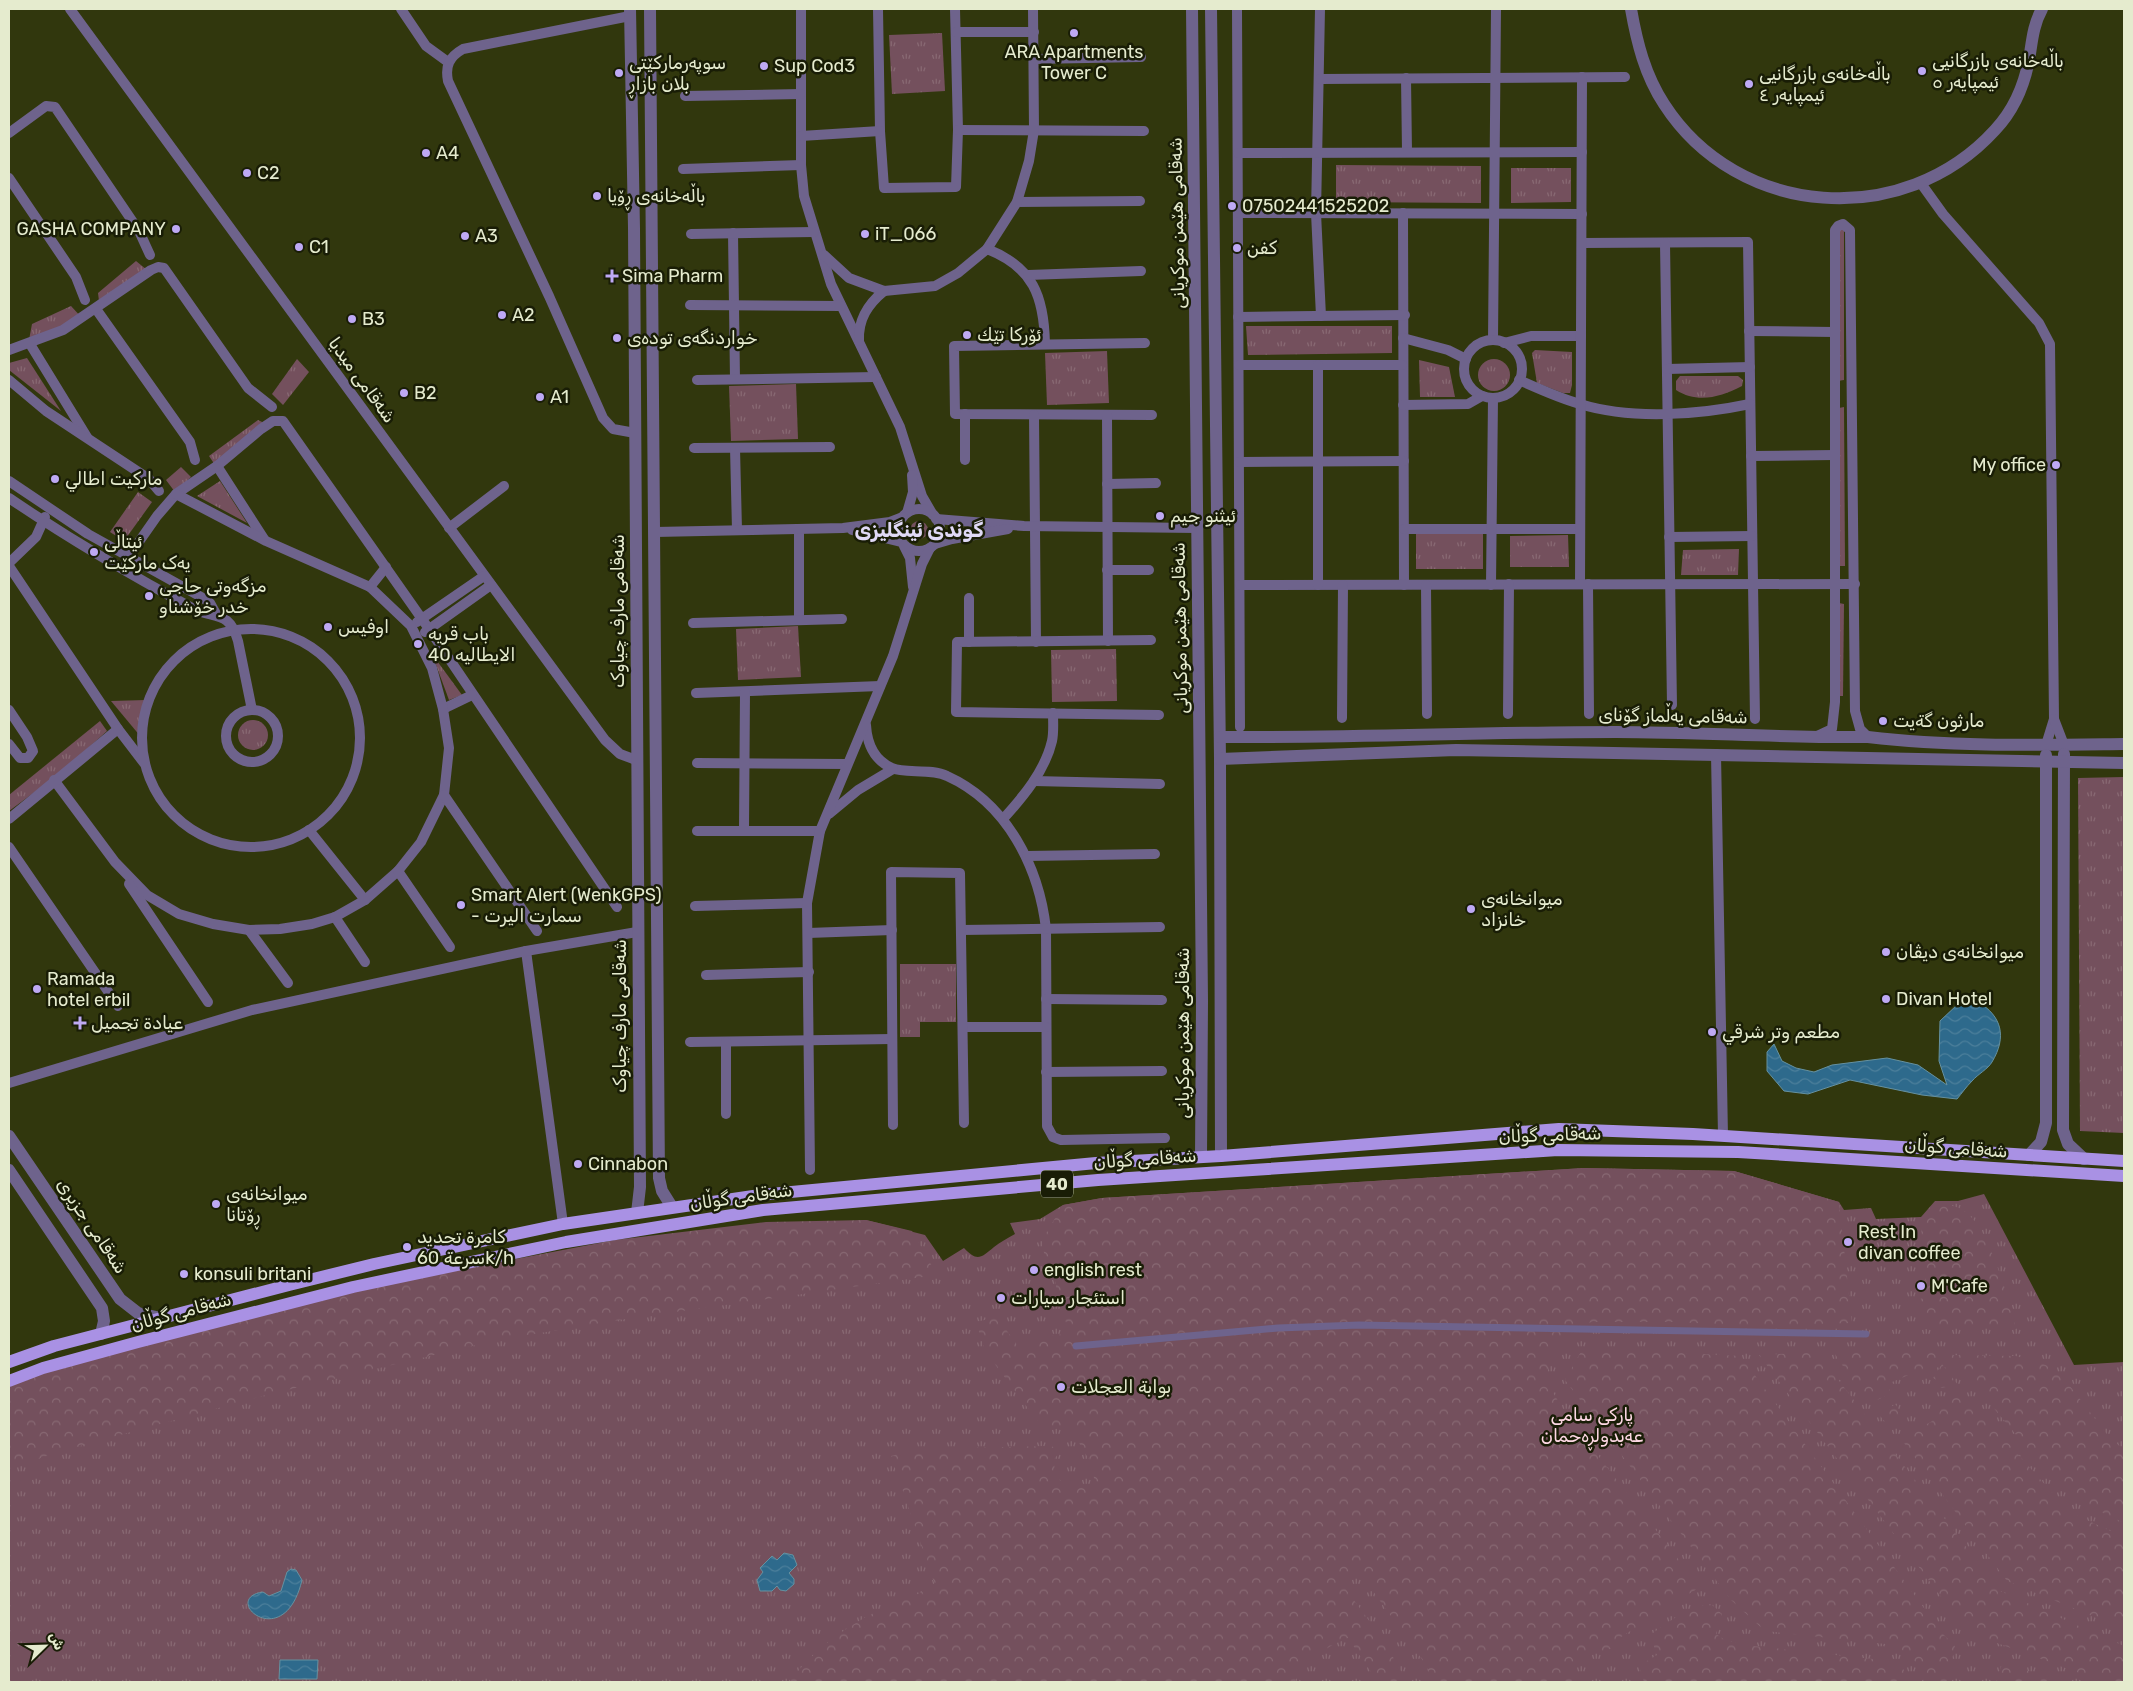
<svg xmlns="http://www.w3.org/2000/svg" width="2133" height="1691" font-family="Rubik,'Noto Sans Arabic',sans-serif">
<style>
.grass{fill:url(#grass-tufts)}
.forest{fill:url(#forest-crowns)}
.water{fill:url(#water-waves);stroke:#6591a0}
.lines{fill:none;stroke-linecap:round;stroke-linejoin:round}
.pedestrian{stroke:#6e638c;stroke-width:7}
.minor{stroke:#6e638c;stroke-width:10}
.tertiary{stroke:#6e638c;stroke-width:12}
.primary{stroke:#a991e4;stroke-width:12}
.poi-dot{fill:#bea9f4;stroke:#191d06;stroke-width:2}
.labels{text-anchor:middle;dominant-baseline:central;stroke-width:5;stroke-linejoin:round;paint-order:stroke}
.shield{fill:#191d06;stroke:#a8ad92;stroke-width:1}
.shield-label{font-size:16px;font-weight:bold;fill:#e5ebce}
.poi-label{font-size:18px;fill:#e5ebce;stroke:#191d06;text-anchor:start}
.street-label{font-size:18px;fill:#e5ebce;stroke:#191d06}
.park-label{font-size:18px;fill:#fed8e4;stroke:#191d06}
.quarter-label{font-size:20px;font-weight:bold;fill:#e0d9f6;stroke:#191d06}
</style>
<defs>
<pattern id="grass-tufts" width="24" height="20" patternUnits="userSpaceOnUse" patternTransform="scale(1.25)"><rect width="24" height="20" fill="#74505d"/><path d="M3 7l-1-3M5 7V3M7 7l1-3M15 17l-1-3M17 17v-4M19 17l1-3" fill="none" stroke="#886973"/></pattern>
<pattern id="forest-crowns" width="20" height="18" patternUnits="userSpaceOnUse" patternTransform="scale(1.25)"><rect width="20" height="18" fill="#74505d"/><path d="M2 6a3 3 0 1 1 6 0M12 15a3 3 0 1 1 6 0" fill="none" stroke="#886973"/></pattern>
<pattern id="water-waves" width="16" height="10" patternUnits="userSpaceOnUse" patternTransform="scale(1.25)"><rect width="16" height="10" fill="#2e6a8c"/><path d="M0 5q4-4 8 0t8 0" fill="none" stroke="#4c7f9b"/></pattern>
</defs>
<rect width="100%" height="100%" fill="#31370d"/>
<!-- grass -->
<g class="grass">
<polygon points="942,33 945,91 892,94 889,35"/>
<polygon points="1336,165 1481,166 1481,203 1336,202"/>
<polygon points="1511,168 1571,168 1571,202 1511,203"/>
<polygon points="1838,227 1844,228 1844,380 1837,381"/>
<polygon points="136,261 147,270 100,309 98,293"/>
<polygon points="71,306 82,318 29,340 32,324"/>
<polygon points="1246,326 1392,326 1392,353 1248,355"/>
<polygon points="1535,350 1572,352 1572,385 1570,393 1563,393 1537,383 1532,353"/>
<polygon points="1107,351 1109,403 1047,405 1045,353"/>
<polygon points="27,358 61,411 9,370 9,363"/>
<circle cx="1494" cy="375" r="16"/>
<polygon points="297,359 309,372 283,405 272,394"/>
<polygon points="1419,360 1449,367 1455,397 1420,397"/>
<path d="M1680 376H1738L1743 380 1742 386C1720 397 1698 404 1676 390V381Z"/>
<polygon points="796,384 798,439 731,441 729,386"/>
<polygon points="1844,407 1845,566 1840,566 1839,408"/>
<polygon points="258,420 266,424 215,465 209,456"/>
<polygon points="181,467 191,477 175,492 166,480"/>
<polygon points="220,481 247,523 197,496"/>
<polygon points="138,492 152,502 124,541 110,532"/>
<circle cx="919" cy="530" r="9"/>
<rect x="1416" y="534" width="67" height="35"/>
<polygon points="1568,535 1569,567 1510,567 1510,536"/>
<polygon points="1739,549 1738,575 1681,575 1683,550"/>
<polygon points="1839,603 1844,604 1843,696 1839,696"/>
<polygon points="798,626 801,677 738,680 736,629"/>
<polygon points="1116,649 1117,701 1052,702 1051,650"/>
<polygon points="432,654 462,695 449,700"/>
<polygon points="146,700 141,737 111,701"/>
<circle cx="253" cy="735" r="15"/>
<polygon points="100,721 107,731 59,774 9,811 9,795"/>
<polygon points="2124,777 2124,1133 2080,1131 2078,778"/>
<polygon points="900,964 956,964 956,1022 920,1022 920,1037 900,1037"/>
<path d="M1584 1168 1734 1171 1839 1202 1844 1210 1871 1208 1876 1219 1921 1217 1935 1201H1958L1984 1194 2074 1365 2124 1362V1682H9V1399L690 1236 866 1220 925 1235 943 1261 964 1248C977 1262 981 1258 994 1247 1000 1242 1008 1238 1015 1234L1010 1223 1040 1219 1063 1205 1102 1198Z"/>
</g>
<!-- forest -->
<g class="forest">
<path d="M1584 1168 1734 1171 1839 1202 1852 1323 1764 1326 1672 1322H1591L1566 1339 1549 1358 1547 1383 1568 1417 1700 1587 1621 1637 1614 1648 1587 1655 1575 1670 1578 1680 1583 1682H1434L1424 1662 1360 1573 1351 1569 1345 1588 1384 1641 1407 1682H1378L1348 1638C1332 1643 1298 1665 1295 1682H789C825 1635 879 1605 936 1588L891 1456 919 1449 1051 1446 1061 1451 1054 1459 1055 1476 1069 1488 1087 1487 1095 1483 1091 1463 1069 1426 1045 1431 985 1351 976 1322 997 1317 1020 1349 1050 1336 1070 1333 1056 1296V1283L1045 1259 1042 1240 1063 1205 1102 1198Z"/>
<path d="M1935 1203C1949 1205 1960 1205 1970 1216 1990 1234 2010 1302 2016 1329L1980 1325 1935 1330 1925 1329 1920 1299 1928 1297C1927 1267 1909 1226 1935 1203Z"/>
<polygon points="866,1220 912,1231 937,1275 632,1318 497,1340 266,1395 58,1452 9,1469 9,1382 277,1305 615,1240 766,1222"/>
<polygon points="1583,1348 1741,1356 1942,1633 1955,1646 1947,1682 1925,1682 1913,1658 1895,1645 1765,1631 1731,1600 1565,1380"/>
<polygon points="1836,1350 1935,1350 1939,1357 1928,1371 1911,1374 1892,1382 1888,1395 1868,1404 1835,1354"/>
<polygon points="1817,1352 2000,1591 2124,1646 2124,1682 2104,1682 1975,1635 1961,1623 1759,1355"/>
<polygon points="1949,1355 2016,1356 2046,1365 2063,1377 2109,1437 2124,1450 2124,1523 2078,1501 2055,1481"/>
<polygon points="1942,1364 1958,1385 1940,1388 1938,1381 1933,1378"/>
<path d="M1966 1395 2069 1512 2124 1537V1629L2007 1581 1901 1439 1909 1426C1929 1428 1939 1419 1944 1401Z"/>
<polygon points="1896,1405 1902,1415 1892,1430 1875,1410"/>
<path d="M1711 1604 1722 1614 1716 1634 1725 1640 1754 1646 1882 1660 1901 1666 1908 1676 1907 1682H1644L1639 1666 1657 1655 1650 1635C1668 1623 1689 1605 1711 1604Z"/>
<polygon points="2003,1661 2056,1682 1996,1682"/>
</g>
<!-- water -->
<g class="water">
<path d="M1978 1002C2002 1016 2007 1037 1992 1062 1988 1069 1978 1074 1972 1081 1966 1087 1962 1093 1957 1099L1922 1095 1850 1080 1808 1094 1784 1091 1767 1071V1052L1774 1044 1782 1061 1796 1068 1814 1072 1832 1065 1887 1058 1918 1065 1947 1085 1939 1061 1940 1021 1958 1004Z"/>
<polygon points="784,1553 793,1555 797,1565 789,1573 794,1579 794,1584 786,1591 780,1590 777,1586 772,1591 760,1591 757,1580 763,1572 760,1568 772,1556 777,1560"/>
<path d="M291 1569 296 1570 302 1580C284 1656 219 1598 263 1592L269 1596 281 1591 287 1572Z"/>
<polygon points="280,1660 318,1660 317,1679 279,1679"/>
</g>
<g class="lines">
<!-- pedestrian -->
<polyline class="pedestrian" points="1076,1346 1278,1328 1359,1325 1866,1334"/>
<!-- minor -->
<g class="minor">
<polyline points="70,9 605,740 620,754 636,760"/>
<polyline points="401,9 426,46 448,62"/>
<polyline points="801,9 801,165 804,196 831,284 900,427 922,496 933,515"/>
<polyline points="878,9 880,131 884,188 956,187 958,130 955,9"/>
<polyline points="1237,9 1240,727"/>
<polyline points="1320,9 1316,213 1321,316"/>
<path d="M630 16 463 49C449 57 445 66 448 81L549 296 603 418 613 429 635 433"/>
<polyline points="956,32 1034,32"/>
<polyline points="1034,59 1141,57"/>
<polyline points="1406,78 1407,152"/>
<polyline points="1320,79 1625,77"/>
<polyline points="685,96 801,94"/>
<polyline points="958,130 1144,131"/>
<polyline points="9,133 46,106 55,107 139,231 150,255"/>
<polyline points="801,136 880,131"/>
<polyline points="1238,153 1582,152"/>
<polyline points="683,169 801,165"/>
<polyline points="9,178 76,277 85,300"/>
<polyline points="1920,182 1943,214 2039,323 2050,344 2054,719 2046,745"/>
<polyline points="1017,202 1140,201"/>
<polyline points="1238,213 1582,214"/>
<polyline points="1403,213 1404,585"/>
<polyline points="733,233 735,379"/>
<polyline points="691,234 814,232"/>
<polyline points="1582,243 1748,242 1755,719"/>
<polyline points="1665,243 1672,705"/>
<path d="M987 249C1033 267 1044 296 1045 344"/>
<polyline points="824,255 849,278 884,291 935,286 958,273 987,249 1017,202 1029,161 1034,130 1033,9"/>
<polyline points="1028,275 1141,271"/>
<polyline points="690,305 841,306"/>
<polyline points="96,309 190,442 195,460"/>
<polyline points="1238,317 1405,315"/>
<polyline points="1749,331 1834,332"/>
<polyline points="1403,338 1448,350 1466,359"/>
<polyline points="1493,340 1496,9"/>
<circle cx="1493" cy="369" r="29"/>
<path d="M859 341C858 319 868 304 884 291"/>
<polyline points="1145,343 954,346 955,414 1152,415"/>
<polyline points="1504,343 1531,336 1581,336"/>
<polyline points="30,344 87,437"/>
<polyline points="9,350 63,330 151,270 158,267 164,268 248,388 272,407"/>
<polyline points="1239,365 1402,365"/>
<polyline points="1667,369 1750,367"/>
<polyline points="9,380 46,411 149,479 159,491"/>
<polyline points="697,380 876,377"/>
<path d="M1519 380C1539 389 1559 398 1580 404 1631 420 1698 415 1750 404"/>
<polyline points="1403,405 1468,404 1482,396"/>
<polyline points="965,414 965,460"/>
<polyline points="1034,415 1036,642"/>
<polyline points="1107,415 1108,641"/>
<polyline points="694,448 830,447"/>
<polyline points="735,448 737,530"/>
<polyline points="1751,456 1834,455"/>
<polyline points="1239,462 1404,461"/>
<polyline points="217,466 264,539"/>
<polyline points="9,481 88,534 203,598 210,603 216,614"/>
<polyline points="1107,484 1156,483"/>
<path d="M9 498C68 538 129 574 192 608 214 620 229 609 238 641L252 710"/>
<circle cx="919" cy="530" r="21"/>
<polyline points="907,513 913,492 912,475"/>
<polyline points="936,519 1024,526 1197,528"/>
<polyline points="449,528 504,486"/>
<polyline points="799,529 799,619"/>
<polyline points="1404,529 1580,529"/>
<polyline points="852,530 901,542"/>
<polyline points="655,532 843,528 890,522 903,517"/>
<polyline points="1669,537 1752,536"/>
<polyline points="935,544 952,539 1008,529"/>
<polyline points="904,546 910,558 913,587"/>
<polyline points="129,556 157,516 176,494 217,466 261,429 273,421 283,421 429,629 617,907"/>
<polyline points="9,563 36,537 45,517"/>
<polyline points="9,566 118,729 144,763"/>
<polyline points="1107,570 1149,570"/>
<polyline points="1580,584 1582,77"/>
<polyline points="1588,584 1589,714"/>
<polyline points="1240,585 1855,584"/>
<polyline points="1318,585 1318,365"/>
<polyline points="1426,585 1427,714"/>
<polyline points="1491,585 1493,398"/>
<polyline points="370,587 386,567"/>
<polyline points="969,598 969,642"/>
<polyline points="417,622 484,576"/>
<polyline points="693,623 842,619"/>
<circle cx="251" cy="738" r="109"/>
<polyline points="425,632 491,585"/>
<polyline points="1151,640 957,642 956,712 1159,715"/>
<polyline points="696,693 880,686"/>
<polyline points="443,709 472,695"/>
<polyline points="9,710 27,737 33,751 28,758 20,758 9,744"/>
<circle cx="252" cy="736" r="26"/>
<polyline points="1508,714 1509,584"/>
<polyline points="1342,718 1343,585"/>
<polyline points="2054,719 2064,745"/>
<path d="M866 725C867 743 874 760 892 768 904 774 931 768 947 776 1007 803 1039 867 1046 929L1047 1126 1053 1137 1061 1140 1165 1138"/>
<polyline points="1817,736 1832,729 1835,702 1835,230 1838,226 1843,224 1850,230 1855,711 1860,729 1868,737"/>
<polyline points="1716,754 1723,1136"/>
<polyline points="697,763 847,764"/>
<polyline points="54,780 115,862 147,895 179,914 213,924 249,930 280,929 312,924 335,917 365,900 398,871 421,842 444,795 449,748 443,709 432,668 411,626 370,587 266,541 176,494"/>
<polyline points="1034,781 1160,784"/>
<polyline points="444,795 537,931"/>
<polyline points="829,814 858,790 893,769"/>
<polyline points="9,819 118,729"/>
<path d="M1003 819C1023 797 1045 771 1052 741 1054 732 1053 722 1053 713"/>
<polyline points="744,829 745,692"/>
<polyline points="309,830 365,900"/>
<polyline points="697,831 820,831"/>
<polyline points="9,847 118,1006"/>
<polyline points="1027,856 1155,854"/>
<polyline points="398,871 450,947"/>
<polyline points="129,884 208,1002"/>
<polyline points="695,906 807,903"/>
<polyline points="335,917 365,962"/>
<polyline points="249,930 288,983"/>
<polyline points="961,930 1160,927"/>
<polyline points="808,933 892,930"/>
<polyline points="526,951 563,1224"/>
<polyline points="706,975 809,972"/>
<polyline points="1046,999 1162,1000"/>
<polyline points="964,1027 1046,1027"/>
<polyline points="690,1042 892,1039"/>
<polyline points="1046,1072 1162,1071"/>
<polyline points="9,1083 252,1010 526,951 637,932"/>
<polyline points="726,1114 726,1042"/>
<polyline points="893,1125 891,872 960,873 964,1123"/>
<polyline points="810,1170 807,903 820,831 893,656 922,564 930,548"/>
</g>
<!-- tertiary -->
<g class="tertiary">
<polyline points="630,9 634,228 640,1187 637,1213"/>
<polyline points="650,9 659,1178 662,1191 672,1207"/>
<polyline points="1192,9 1202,1001 1201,1157"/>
<polyline points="1211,9 1220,759 1221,1156"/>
<path d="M1631 9C1637 43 1645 75 1664 104 1738 219 1904 230 1995 130 2014 110 2024 86 2029 60 2032 42 2033 25 2042 9"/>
<path d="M1220 737C1352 738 1484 732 1616 732 1700 732 1784 738 1868 737 1953 747 2039 745 2124 744"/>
<polyline points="2064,754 2063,1130 2068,1144 2084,1159"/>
<polyline points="1220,759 1456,750 2124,763"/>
<polyline points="9,1136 120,1299 138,1313 161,1318"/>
<polyline points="2029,1155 2041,1142 2046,1123 2046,755"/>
<polyline points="9,1170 102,1308 104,1321 101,1334"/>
</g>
<!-- primary -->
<g class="primary">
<polyline points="9,1362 54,1346 289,1285 374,1264 563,1224 760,1195 1096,1163 1221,1156 1559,1129 1693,1134 2124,1161"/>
<polyline points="9,1381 43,1368 138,1342 353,1287 566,1242 763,1210 1098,1180 1558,1150 1738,1152 2124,1176"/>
</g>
</g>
<!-- markers -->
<g class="poi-dot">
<circle cx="1074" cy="33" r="5"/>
<circle cx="764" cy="66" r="5"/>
<circle cx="1922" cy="71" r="5"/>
<circle cx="619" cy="73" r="5"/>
<circle cx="1749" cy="84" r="5"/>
<circle cx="426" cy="153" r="5"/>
<circle cx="247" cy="173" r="5"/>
<circle cx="597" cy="196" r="5"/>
<circle cx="1232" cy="206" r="5"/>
<circle cx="176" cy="229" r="5"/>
<circle cx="865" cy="234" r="5"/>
<circle cx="465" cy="236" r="5"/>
<circle cx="299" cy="247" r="5"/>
<circle cx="1237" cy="248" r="5"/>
<path d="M609.5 268.5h5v5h5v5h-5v5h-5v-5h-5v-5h5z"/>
<circle cx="502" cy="315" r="5"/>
<circle cx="352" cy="319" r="5"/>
<circle cx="967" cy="335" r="5"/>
<circle cx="617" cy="338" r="5"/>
<circle cx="404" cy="393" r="5"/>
<circle cx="540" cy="397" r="5"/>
<circle cx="2056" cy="465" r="5"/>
<circle cx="55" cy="479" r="5"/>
<circle cx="1160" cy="516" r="5"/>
<circle cx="94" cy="552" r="5"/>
<circle cx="149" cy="596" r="5"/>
<circle cx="328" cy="627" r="5"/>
<circle cx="418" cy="644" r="5"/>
<circle cx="1883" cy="721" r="5"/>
<circle cx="461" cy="905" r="5"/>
<circle cx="1471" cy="909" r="5"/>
<circle cx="1886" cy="952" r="5"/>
<circle cx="37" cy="989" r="5"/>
<circle cx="1886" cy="999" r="5"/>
<path d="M77.5 1015.5h5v5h5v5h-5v5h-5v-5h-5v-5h5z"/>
<circle cx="1712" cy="1032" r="5"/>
<circle cx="578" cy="1164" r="5"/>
<circle cx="216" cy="1204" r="5"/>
<circle cx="1848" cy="1242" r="5"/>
<circle cx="407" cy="1247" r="5"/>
<circle cx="1034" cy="1270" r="5"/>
<circle cx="184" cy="1274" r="5"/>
<circle cx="1921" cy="1286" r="5"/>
<circle cx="1001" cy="1298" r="5"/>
<circle cx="1061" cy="1387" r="5"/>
</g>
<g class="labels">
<!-- shield labels -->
<rect class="shield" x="1041" y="1170.5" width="32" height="27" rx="4"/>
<g class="shield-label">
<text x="1057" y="1184">40</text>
</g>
<!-- poi labels -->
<g class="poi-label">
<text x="1074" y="52" text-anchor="middle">ARA Apartments<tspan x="1074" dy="21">Tower C</tspan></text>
<text x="1932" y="61">باڵەخانەی بازرگانیی<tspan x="1932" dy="21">ئیمپایەر ٥</tspan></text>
<text x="629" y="63">سوپەرمارکێتی<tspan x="629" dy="21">بلان بازاڕ</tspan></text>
<text x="774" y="66">Sup Cod3</text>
<text x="1759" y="74">باڵەخانەی بازرگانیی<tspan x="1759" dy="21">ئیمپایەر ٤</tspan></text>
<text x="436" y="153">A4</text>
<text x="257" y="173">C2</text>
<text x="607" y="196">باڵەخانەی ڕۆیا</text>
<text x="1242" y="206">07502441525202</text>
<text x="166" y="229" text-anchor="end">GASHA COMPANY</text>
<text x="875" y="234">iT_066</text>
<text x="475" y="236">A3</text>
<text x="309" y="247">C1</text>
<text x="1247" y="248">كفن</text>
<text x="622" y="276">Sima Pharm</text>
<text x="512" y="315">A2</text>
<text x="362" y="319">B3</text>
<text x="977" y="335">ئۆركا تێك</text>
<text x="627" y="338">خواردنگەی تودەی</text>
<text x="414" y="393">B2</text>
<text x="550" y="397">A1</text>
<text x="2046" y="465" text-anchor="end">My office</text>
<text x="65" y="479">ماركيت اطالي</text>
<text x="1170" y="516">ئيثنو جيم</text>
<text x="104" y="542">ئیتاڵی<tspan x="104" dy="21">یەک مارکێت</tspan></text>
<text x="159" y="586">مزگه‌وتی حاجی<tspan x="159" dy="21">خدر خۆشناو</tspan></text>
<text x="338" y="627">اوفيس</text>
<text x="428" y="634">باب قريه<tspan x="428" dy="21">الايطاليه 40</tspan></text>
<text x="1893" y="721">مارثون گةيت</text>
<text x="471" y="895">Smart Alert (WenkGPS)<tspan x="471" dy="21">- سمارت اليرت</tspan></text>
<text x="1481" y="899">میوانخانەی<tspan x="1481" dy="21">خانزاد</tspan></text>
<text x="1896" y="952">میوانخانەی دیڤان</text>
<text x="47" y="979">Ramada<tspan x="47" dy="21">hotel erbil</tspan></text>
<text x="1896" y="999">Divan Hotel</text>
<text x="91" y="1023">عيادة تجميل</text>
<text x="1722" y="1032">مطعم وتر شرقي</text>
<text x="588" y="1164">Cinnabon</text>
<text x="226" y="1194">میوانخانەی<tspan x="226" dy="21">ڕۆتانا</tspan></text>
<text x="1858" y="1232">Rest In<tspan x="1858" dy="21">divan coffee</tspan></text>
<text x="417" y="1237">كامرة تحديد<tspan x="417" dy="21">سرعة 60k/h</tspan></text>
<text x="1044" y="1270">english rest</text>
<text x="194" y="1274">konsuli britani</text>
<text x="1931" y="1286">M'Cafe</text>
<text x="1011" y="1298">استئجار سيارات</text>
<text x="1071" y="1387">بوابة العجلات</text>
</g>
<!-- street labels -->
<g class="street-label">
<text transform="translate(1177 223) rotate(-91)">شەقامی هێمن موکریانی</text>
<text transform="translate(362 380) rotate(54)">شەقامی میدیا</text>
<text transform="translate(618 611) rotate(-90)">شەقامی مارف چیاوک</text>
<text transform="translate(1180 628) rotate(-91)">شەقامی هێمن موکریانی</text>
<text transform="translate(1673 716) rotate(1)">شەقامی یەڵماز گۆنای</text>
<text transform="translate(620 1016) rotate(-90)">شەقامی مارف چیاوک</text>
<text transform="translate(1183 1033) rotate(-90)">شەقامی هێمن موکریانی</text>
<text transform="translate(1550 1135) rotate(-2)">شەقامی گوڵان</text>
<text transform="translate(1956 1148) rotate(4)">شەقامی گوڵان</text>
<text transform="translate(1145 1159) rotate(-4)">شەقامی گوڵان</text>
<text transform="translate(741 1197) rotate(-8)">شەقامی گوڵان</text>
<text transform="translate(92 1226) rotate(56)">شەقامی جزیری</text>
<text transform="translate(181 1312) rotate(-15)">شەقامی گوڵان</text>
</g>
<!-- park labels -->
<g class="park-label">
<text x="1592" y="1415">پارکی سامی<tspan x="1592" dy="21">عەبدولڕەحمان</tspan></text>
</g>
<!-- quarter labels -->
<g class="quarter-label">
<text x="919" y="530">گوندی ئینگلیزی</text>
</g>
</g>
<!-- border -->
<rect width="2133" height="1691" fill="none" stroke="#e5ebce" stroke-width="20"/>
<!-- north arrow -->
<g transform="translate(45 1646) rotate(67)" stroke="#191d06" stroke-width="4" paint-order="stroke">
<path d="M0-4L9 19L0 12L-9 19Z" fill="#e5ebce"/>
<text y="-8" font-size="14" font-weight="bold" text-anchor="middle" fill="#e5ebce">ش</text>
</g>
</svg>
